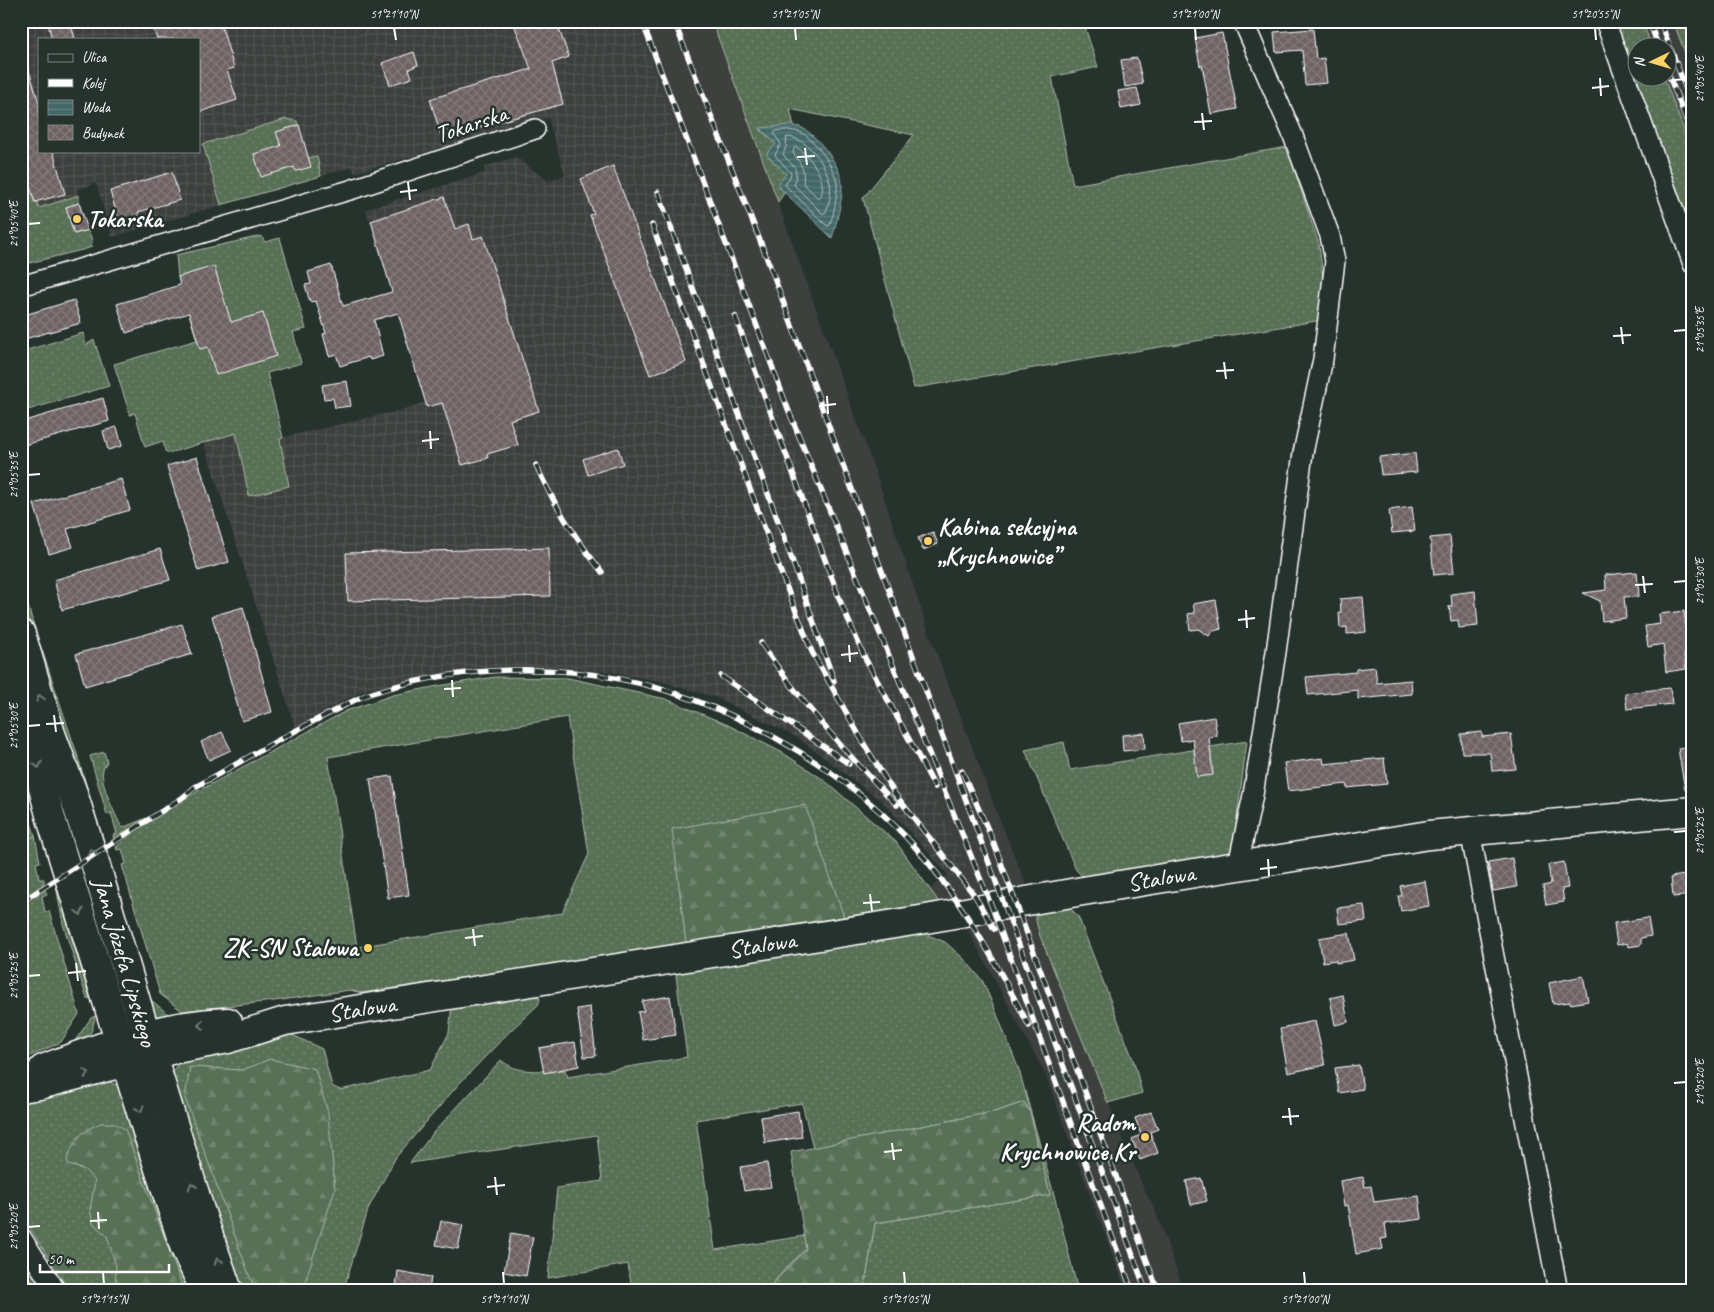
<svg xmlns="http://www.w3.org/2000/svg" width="1714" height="1312" font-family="Caveat,sans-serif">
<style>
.built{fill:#3c413e}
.industrial{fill:url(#industrial-grid);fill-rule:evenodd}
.grass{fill:url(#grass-dots);stroke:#acb8aa;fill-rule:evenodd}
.forest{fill:url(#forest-firs);stroke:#acb8aa}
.water{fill:url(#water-rules);stroke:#8ea4a4}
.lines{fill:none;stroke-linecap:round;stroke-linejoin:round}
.shore{stroke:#b4c3c2;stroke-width:1}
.building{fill:url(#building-cross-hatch);stroke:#fff}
.street-casing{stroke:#fff;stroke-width:22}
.secondary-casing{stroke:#fff;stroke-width:31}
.primary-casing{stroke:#fff;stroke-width:31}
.street{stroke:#26332d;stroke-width:19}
.secondary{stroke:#26332d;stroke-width:28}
.primary{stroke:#26332d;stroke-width:28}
.rail-casing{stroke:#fff;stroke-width:5.5}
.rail{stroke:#26332d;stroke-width:4;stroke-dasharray:11;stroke-linecap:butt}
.oneway{stroke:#727a76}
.ticks{fill:none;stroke:#fff;stroke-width:2}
.poi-dot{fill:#ffd166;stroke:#26332d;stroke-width:2}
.labels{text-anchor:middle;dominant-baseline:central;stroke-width:5;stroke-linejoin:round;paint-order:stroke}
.street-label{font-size:25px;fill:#fff;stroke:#26332d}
.poi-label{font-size:25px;font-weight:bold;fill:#fff;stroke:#26332d;text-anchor:start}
.neatline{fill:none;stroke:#fff;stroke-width:2}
.ticks-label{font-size:12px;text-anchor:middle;fill:#fff}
</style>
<defs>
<pattern id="industrial-grid" width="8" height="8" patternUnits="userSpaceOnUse" patternTransform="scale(1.25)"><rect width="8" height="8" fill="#3c413e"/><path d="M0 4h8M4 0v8" fill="none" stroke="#505451"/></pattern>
<pattern id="grass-dots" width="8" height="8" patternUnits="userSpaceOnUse" patternTransform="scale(1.25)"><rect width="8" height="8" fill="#587055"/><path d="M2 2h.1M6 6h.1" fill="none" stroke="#71856e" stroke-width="1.8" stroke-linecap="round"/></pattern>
<pattern id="forest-firs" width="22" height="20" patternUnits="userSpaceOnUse" patternTransform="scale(1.25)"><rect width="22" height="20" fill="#587055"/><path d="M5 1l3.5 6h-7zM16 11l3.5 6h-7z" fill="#71856e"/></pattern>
<pattern id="water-rules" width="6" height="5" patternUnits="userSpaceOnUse" patternTransform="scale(1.25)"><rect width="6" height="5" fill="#436867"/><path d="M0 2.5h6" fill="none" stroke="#5f7f7e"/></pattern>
<pattern id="building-cross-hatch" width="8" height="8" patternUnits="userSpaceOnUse" patternTransform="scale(1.25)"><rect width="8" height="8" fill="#6e6264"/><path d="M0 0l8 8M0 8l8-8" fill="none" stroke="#847a7b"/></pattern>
</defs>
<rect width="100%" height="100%" fill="#26332d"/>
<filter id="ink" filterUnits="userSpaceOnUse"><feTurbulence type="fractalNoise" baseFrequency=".02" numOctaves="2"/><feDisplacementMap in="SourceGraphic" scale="10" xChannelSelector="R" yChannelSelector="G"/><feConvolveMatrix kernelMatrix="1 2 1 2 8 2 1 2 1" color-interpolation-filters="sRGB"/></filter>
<g filter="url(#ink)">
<!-- built -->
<g class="built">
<polygon points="635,21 712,21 876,474 929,633 999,818 1026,885 1040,936 1146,1194 1154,1207 1184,1291 1126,1291 1045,1074 968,930 958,930 930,888 948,875 884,803 797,737 715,697 676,135"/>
<polygon points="1642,21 1673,21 1693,73 1693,153 1664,78 1666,78 1666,48 1652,47"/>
</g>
<!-- industrial -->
<path class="industrial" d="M21 21H635L785 426 910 728 898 735 942 814 967 867 951 877 884 803 797 737 715 697 659 681 610 672 552 667 508 666 430 675 363 691 295 727 204 443 236 433 249 495 280 438 402 410 425 402 370 220 368 218 366 209 485 173 484 167 516 157 548 181 565 175 548 118 355 173 352 167 112 237 96 183 77 190 79 195 39 209 36 200 21 194ZM39 39H199V151H39Z"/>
<!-- grass -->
<g class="grass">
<polygon points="712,21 1083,21 1098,67 1052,77 1073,185 1287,147 1319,245 1328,319 914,388 863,198 914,135 790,109 794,126 789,125 760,129 776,144 766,154 786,174 777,185 785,192 778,202"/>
<polygon points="1613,21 1642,21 1652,47 1636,48 1636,78 1664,78 1693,153 1693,236"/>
<polygon points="1673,21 1693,21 1693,74"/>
<polygon points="286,119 297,121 308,158 317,156 321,176 221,205 203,144"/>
<polygon points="21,194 34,199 34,202 37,202 39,208 79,195 79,203 66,207 74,234 88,230 92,240 91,247 86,249 21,265"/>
<polygon points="261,236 265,242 280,238 306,329 293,332 301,363 267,373 283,438 280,439 289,486 249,496 236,433 169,453 165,451 163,441 145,447 135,413 130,415 114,364 197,340 178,277 176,255"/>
<polygon points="83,333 86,345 94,340 109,386 21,412 21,352"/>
<polygon points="21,583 35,629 26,627 21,610"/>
<polygon points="40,644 77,754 104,845 97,849 35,646"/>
<path d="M495 677 568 678 666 699 728 725 783 753 824 780 896 842 939 902 561 963 361 993 350 990 274 1001 182 1011 160 994 122 865 126 864 122 849 117 850 116 847 123 841 121 836 114 840 113 835 117 834 111 813 107 815 90 756 104 752 107 762C105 765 103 767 103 770 99 782 116 816 122 828L156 814 346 711 393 695 438 686ZM567 717 589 854 562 913 357 947 328 757Z"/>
<polygon points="1247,741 1234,840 1230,852 1224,858 1090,879 1081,875 1076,870 1025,750 1064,742 1070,770"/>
<polygon points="35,836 40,862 36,863 39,879 44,879 44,882 42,885 47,894 42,896 45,912 49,911 79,1014 61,1042 21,1060 21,894 28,890 21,856 21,841"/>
<polygon points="59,884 65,915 90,998 87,999 63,924 56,886"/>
<polygon points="1068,906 1078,916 1134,1062 1142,1093 1108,1103 1040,936 1033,909"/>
<path d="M913 929 945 942 964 959 982 980 994 1007 1019 1070 1054 1195 1078 1291H864L875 1223 1050 1195 1030 1112 1024 1102 998 1111 813 1148 802 1103 696 1120 715 1250 804 1236 806 1249 791 1263 773 1283 774 1291H632L628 1264 548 1278 557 1188 602 1181 597 1135 410 1163 433 1133 501 1060C517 1075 544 1070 565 1070L568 1077 687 1057 675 968Z"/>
<polygon points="537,992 540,999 538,1005 510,1031 458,1085 396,1157 369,1207 343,1291 235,1291 170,1085 173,1072 178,1062 284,1031 322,1049 332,1086 340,1090 430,1070 449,1033 452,1004"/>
<path d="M151 1000 179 1023C160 1020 154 1018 144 1001Z"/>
<path d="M95 1016C92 1039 85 1040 67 1052L91 1018Z"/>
<polygon points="106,1080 120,1087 198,1291 70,1291 21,1214 21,1098"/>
<polygon points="21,1251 47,1291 38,1291 21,1264"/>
</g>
<!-- forest -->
<g class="forest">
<polygon points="21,790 35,836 21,841"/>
<polygon points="805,805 844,917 686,943 672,829"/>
<polygon points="21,856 28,890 21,894"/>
<polygon points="270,1059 315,1069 328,1113 335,1189 302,1291 255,1291 185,1098 190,1067 243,1070"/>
<polygon points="1024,1102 1030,1112 1050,1195 875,1223 864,1291 774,1291 773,1283 806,1249 791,1152 998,1111"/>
<path d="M101 1123H114L125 1129 184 1291H115L116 1266 107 1236 93 1223 90 1210 95 1181 85 1170 69 1165 67 1160C74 1140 81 1131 101 1123Z"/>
</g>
<!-- water -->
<path class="water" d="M789 125C794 126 800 126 804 129 819 138 842 167 842 185 843 198 836 225 832 238L777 185 786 174 766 154 776 144 760 128Z"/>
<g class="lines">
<!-- shore -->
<g class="shore">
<path d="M788 130C792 131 797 131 800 132 814 138 836 169 837 184 838 193 833 219 829 226L826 225 785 185 790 177 791 173 775 155 781 144 774 134 776 131Z"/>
<path d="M787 137C807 137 826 164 830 183 832 191 829 206 825 213H822L794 185C799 165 794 169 783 154L786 147Z"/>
<path d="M796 147C811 156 829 181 820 198H818L803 183C805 169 801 164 793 153L794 149Z"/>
</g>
</g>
<!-- building -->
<g class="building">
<polygon points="47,21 70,21 75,39 52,39"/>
<polygon points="151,21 220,21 234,68 227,70 237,100 199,112 199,39 157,39"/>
<polygon points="513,21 556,21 569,57 552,63 563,104 442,138 430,99 531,69"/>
<polygon points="1313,29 1316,59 1324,58 1327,83 1305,85 1302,50 1276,52 1274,32"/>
<polygon points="1222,33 1237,109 1211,114 1202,65 1200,66 1195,38"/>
<polygon points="414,52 418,65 409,69 412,78 390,85 382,63"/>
<polygon points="21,57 25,57 39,103 39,151 53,151 65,194 35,202 21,159"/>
<polygon points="1137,58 1143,84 1125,87 1121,60"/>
<polygon points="1137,88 1141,105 1121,109 1118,91"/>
<polygon points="299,125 311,167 296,171 294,167 261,177 254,154 281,146 276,132"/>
<polygon points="613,166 686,362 650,375 590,215 594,214 581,179"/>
<polygon points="172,172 180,200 138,212 139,216 119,222 110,191"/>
<polygon points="444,197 455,229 469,224 473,239 483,236 539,411 510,420 518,445 487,454 488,458 462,465 442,403 427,407 398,313 374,320 383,356 370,360 369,357 340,366 336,354 329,356 323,334 326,333 316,301 310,302 305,285 311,284 308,272 331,265 343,306 392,292 371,221"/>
<polygon points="79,203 88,230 74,234 66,207"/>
<polygon points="214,266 231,322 263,313 276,356 216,375 208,347 200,349 189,313 126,333 117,304 180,285 178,277"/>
<polygon points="74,300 81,323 21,340 21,316"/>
<polygon points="347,381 351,406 335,408 333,398 324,399 322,385"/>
<polygon points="103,398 109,421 21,446 21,422"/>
<polygon points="117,427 122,446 108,450 103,431"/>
<polygon points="618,448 623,464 588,475 583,459"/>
<polygon points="1415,453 1417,472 1381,475 1379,457"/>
<polygon points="197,457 229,562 198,571 167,466"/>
<polygon points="121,479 130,510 67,529 73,547 49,554 34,504"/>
<polygon points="1412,507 1415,531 1392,533 1389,510"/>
<polygon points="933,532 938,544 923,550 918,538"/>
<polygon points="1450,536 1454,573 1434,575 1430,538"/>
<polygon points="549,548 550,596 348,601 346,553"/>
<polygon points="160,549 170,580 62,610 54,580"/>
<polygon points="1637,572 1639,596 1624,597 1626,618 1602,621 1600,601 1583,593 1606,590 1605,575"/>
<polygon points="1475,591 1478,626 1459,628 1458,620 1451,621 1449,606 1452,606 1451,594"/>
<polygon points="1363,597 1366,632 1347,634 1347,627 1340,628 1339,612 1341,612 1340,599"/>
<polygon points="1216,600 1221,629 1213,631 1209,636 1198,629 1190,630 1188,614 1195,613 1193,604"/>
<polygon points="243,607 272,712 242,721 212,616"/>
<polygon points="1684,611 1689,653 1684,654 1686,669 1666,672 1663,644 1648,647 1645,626 1660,624 1659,614"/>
<polygon points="182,624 192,654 85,686 76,654"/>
<polygon points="1375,667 1377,683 1411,680 1412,694 1358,699 1358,690 1308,695 1306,677 1356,672 1356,669"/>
<polygon points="1670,688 1672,704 1627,709 1625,693"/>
<polygon points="1214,717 1217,736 1209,737 1213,775 1197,777 1193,739 1181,741 1178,723"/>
<polygon points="222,732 231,750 209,760 201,742"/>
<polygon points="1482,732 1482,737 1511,734 1516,769 1492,771 1490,753 1462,753 1461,734"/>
<polygon points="1144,733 1145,749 1123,751 1122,735"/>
<polygon points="1693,746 1693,789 1685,790 1678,748"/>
<polygon points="1323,758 1324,764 1384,758 1387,784 1347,788 1346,784 1288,791 1284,763"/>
<polygon points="392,776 409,895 388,898 370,779"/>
<polygon points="1512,858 1517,887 1493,891 1488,862"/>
<polygon points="1564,862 1568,888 1562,889 1564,902 1546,905 1543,886 1551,884 1548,865"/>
<polygon points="1693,874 1693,895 1673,897 1671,877"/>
<polygon points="1425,881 1429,906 1401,911 1398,896 1402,896 1400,886"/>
<polygon points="1364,905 1366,921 1339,924 1337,908"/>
<polygon points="1648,918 1651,936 1641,938 1641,945 1628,947 1627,943 1617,945 1614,923"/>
<polygon points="1349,933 1354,960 1336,963 1336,960 1323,962 1319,938"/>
<polygon points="1583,976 1588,1001 1571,1004 1570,1002 1553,1004 1549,983"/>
<polygon points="1343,995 1348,1022 1335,1025 1330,998"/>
<polygon points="670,996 676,1035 643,1040 638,1012 644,1011 642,1001"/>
<polygon points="590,1007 596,1056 584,1057 577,1009"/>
<polygon points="1315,1021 1325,1065 1288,1073 1280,1029 1285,1028 1285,1027"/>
<polygon points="575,1042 579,1066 544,1073 539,1048"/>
<polygon points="1359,1065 1363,1089 1339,1093 1335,1068"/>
<polygon points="798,1111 802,1137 765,1143 761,1117"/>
<polygon points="1151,1112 1158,1129 1150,1132 1158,1153 1140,1160 1132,1139 1141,1135 1135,1118"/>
<polygon points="767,1163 771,1187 744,1191 740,1167"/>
<polygon points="1363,1177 1365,1187 1371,1186 1374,1202 1419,1196 1422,1219 1385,1224 1387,1238 1381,1239 1383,1249 1356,1254 1348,1205 1344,1206 1340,1181"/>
<polygon points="1201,1178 1207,1201 1191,1205 1186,1181"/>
<polygon points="441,1221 463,1225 458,1249 436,1245"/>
<polygon points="511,1233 533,1237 526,1276 504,1272"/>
<polygon points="398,1271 431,1277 429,1291 396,1286"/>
</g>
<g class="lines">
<defs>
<g id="street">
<polyline points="1605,21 1693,264"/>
<polyline points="21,286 350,190 535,129"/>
<polyline points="1470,831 1558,1291"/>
<polyline points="1238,865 1253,795 1276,652 1303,453 1323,359 1335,261 1330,236 1292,133 1243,21"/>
<polyline points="21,1237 56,1291"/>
</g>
<g id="secondary">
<path d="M43 1069C103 1045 163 1024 228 1022"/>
<polyline points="21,1088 40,1085 171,1050 228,1039 285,1021 926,919 1077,892 1429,835 1693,811"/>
</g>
<g id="primary">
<polyline points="21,634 51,734 73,793 93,856 152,1055 200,1210 228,1291"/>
<polyline points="21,701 50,815 148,1135 184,1246 205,1291"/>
</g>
</defs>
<!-- street casing -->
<use href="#street" class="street-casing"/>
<!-- secondary casing -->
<use href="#secondary" class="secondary-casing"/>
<!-- primary casing -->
<use href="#primary" class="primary-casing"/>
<!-- street -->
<use href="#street" class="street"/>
<!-- secondary -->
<use href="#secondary" class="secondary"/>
<!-- primary -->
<use href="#primary" class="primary"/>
<defs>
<g id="rail">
<polyline points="642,21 790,414 992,907 1132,1291"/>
<polyline points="674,21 773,274 1146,1291"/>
<polyline points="1649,21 1659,48"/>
<polyline points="1660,21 1693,107"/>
<polyline points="1666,68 1693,137"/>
<polyline points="658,192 790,554 834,681"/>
<polyline points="652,225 783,578 812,652 867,749 895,794 975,896 994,929"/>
<polyline points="735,316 841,603 865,658 935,787"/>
<path d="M536 465C554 505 575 538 602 572"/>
<path d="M761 643C801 703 846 753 897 805"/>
<polyline points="721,676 849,764"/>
<polyline points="962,771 993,841 1006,876 1158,1291"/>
<path d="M21 902 182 798 195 787C239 763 283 736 328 714 342 707 355 699 369 694 449 668 538 663 620 679 722 699 833 761 905 836 957 891 994 959 1029 1026"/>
</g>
</defs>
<!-- rail casing -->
<use href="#rail" class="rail-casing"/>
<!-- rail -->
<use href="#rail" class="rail"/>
</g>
<!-- one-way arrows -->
<defs><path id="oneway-chevron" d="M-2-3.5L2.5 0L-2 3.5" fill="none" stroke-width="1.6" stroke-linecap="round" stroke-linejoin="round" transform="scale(1.25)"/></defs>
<g class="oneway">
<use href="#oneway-chevron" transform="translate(40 698) rotate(-106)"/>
<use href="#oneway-chevron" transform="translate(38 765) rotate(78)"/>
<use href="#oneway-chevron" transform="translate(92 852) rotate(-107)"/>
<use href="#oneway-chevron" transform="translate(80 912) rotate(73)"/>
<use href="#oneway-chevron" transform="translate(201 1025) rotate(173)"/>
<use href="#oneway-chevron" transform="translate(86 1073) rotate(-15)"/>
<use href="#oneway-chevron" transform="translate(140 1109) rotate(73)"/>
<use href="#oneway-chevron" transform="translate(192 1186) rotate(-107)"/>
<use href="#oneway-chevron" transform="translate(218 1261) rotate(-110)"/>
</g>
</g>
<!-- ticks -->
<path class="ticks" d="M394 28 396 40M795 28 796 40M1195 28 1196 40M1595 28 1596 40M1600 78 1601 96M1674 80 1686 79M1592 88 1609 86M1202 113 1204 130M1194 122 1212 121M805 148 807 165M797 157 815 156M408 182 410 200M400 192 417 190M28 224 40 223M1621 327 1623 344M1674 331 1686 330M1613 336 1631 335M1224 362 1226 379M1216 371 1234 370M827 396 828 414M819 406 836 404M430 431 431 449M422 441 439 439M28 475 40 474M1643 576 1645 593M1674 582 1686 581M1635 585 1653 584M1246 610 1247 628M1238 620 1255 618M849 645 850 662M841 655 858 653M452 680 453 697M444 689 461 688M54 715 56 732M46 724 64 723M28 726 40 725M1674 832 1686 831M1268 859 1269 876M1260 869 1277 867M870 894 872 911M863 903 880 902M473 929 475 946M465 938 483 936M76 963 78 981M68 973 86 971M28 976 40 975M1674 1083 1686 1082M1289 1108 1291 1125M1282 1117 1299 1116M892 1143 894 1160M884 1152 902 1150M495 1177 497 1195M487 1187 505 1185M98 1212 99 1229M90 1221 107 1220M28 1227 40 1226M103 1272 104 1284M503 1272 504 1284M904 1272 905 1284M1304 1272 1305 1284"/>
<!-- markers -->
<g class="poi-dot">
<circle cx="77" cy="219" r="5"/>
<circle cx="928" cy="541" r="5"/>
<circle cx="368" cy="948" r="5"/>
<circle cx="1145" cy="1137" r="5"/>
</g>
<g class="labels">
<!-- street labels -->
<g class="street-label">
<text transform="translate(471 124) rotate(-18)">Tokarska</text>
<text transform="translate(1161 878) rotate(-9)">Stalowa</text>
<text transform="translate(762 945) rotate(-9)">Stalowa</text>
<text transform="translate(125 962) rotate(74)">Jana Józefa Lipskiego</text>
<text transform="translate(362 1009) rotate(-9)">Stalowa</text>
</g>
<!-- poi labels -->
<g class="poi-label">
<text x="87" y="219">Tokarska</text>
<text x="938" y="527">Kabina sekcyjna<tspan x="938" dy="29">„Krychnowice”</tspan></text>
<text x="358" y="948" text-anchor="end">ZK-SN Stalowa</text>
<text x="1135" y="1123" text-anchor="end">Radom<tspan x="1135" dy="29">Krychnowice Kr</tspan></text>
</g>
</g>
<!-- margin -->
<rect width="1714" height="1312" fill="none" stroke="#26332d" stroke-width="55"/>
<!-- legend -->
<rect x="38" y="38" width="162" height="115" fill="#26332d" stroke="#7d8581"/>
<rect x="48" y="54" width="25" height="8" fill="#26332d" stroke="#7d8581"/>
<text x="82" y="62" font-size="15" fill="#ffffff">Ulica</text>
<rect x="48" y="79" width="25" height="8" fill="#ffffff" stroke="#7d8581"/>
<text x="82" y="88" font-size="15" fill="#ffffff">Kolej</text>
<rect x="48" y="100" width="25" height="15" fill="url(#water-rules)" stroke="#7d8581"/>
<text x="82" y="112" font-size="15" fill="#ffffff">Woda</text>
<rect x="48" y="125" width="25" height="15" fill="url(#building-cross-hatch)" stroke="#7d8581"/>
<text x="82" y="138" font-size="15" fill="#ffffff">Budynek</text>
<!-- north arrow -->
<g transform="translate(1652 62) rotate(265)"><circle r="24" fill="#26332d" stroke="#7d8581"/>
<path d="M0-4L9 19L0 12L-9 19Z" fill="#ffd166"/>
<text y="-8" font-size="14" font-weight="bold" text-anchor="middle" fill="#ffffff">N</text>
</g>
<!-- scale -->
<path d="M40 1264v8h129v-8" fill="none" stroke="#ffffff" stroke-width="2.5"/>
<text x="48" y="1264" font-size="15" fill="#ffffff" stroke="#26332d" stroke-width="4" paint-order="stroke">50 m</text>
<rect x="28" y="28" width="1658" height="1256" class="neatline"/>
<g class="ticks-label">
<text x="394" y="18">51°21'10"N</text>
<text x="795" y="18">51°21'05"N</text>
<text x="1195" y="18">51°21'00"N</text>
<text x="1595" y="18">51°20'55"N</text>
<text transform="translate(1700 79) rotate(-90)" y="4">21°05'40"E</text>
<text transform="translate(14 224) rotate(-90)" y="4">21°05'40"E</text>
<text transform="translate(1700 330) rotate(-90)" y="4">21°05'35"E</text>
<text transform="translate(14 475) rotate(-90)" y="4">21°05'35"E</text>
<text transform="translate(1700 581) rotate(-90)" y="4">21°05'30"E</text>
<text transform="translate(14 726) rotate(-90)" y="4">21°05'30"E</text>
<text transform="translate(1700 831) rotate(-90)" y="4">21°05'25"E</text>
<text transform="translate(14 976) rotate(-90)" y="4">21°05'25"E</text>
<text transform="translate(1700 1082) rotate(-90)" y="4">21°05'20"E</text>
<text transform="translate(14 1227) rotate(-90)" y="4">21°05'20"E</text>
<text x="104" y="1303">51°21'15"N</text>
<text x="504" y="1303">51°21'10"N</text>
<text x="905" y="1303">51°21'05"N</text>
<text x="1305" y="1303">51°21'00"N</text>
</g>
</svg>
